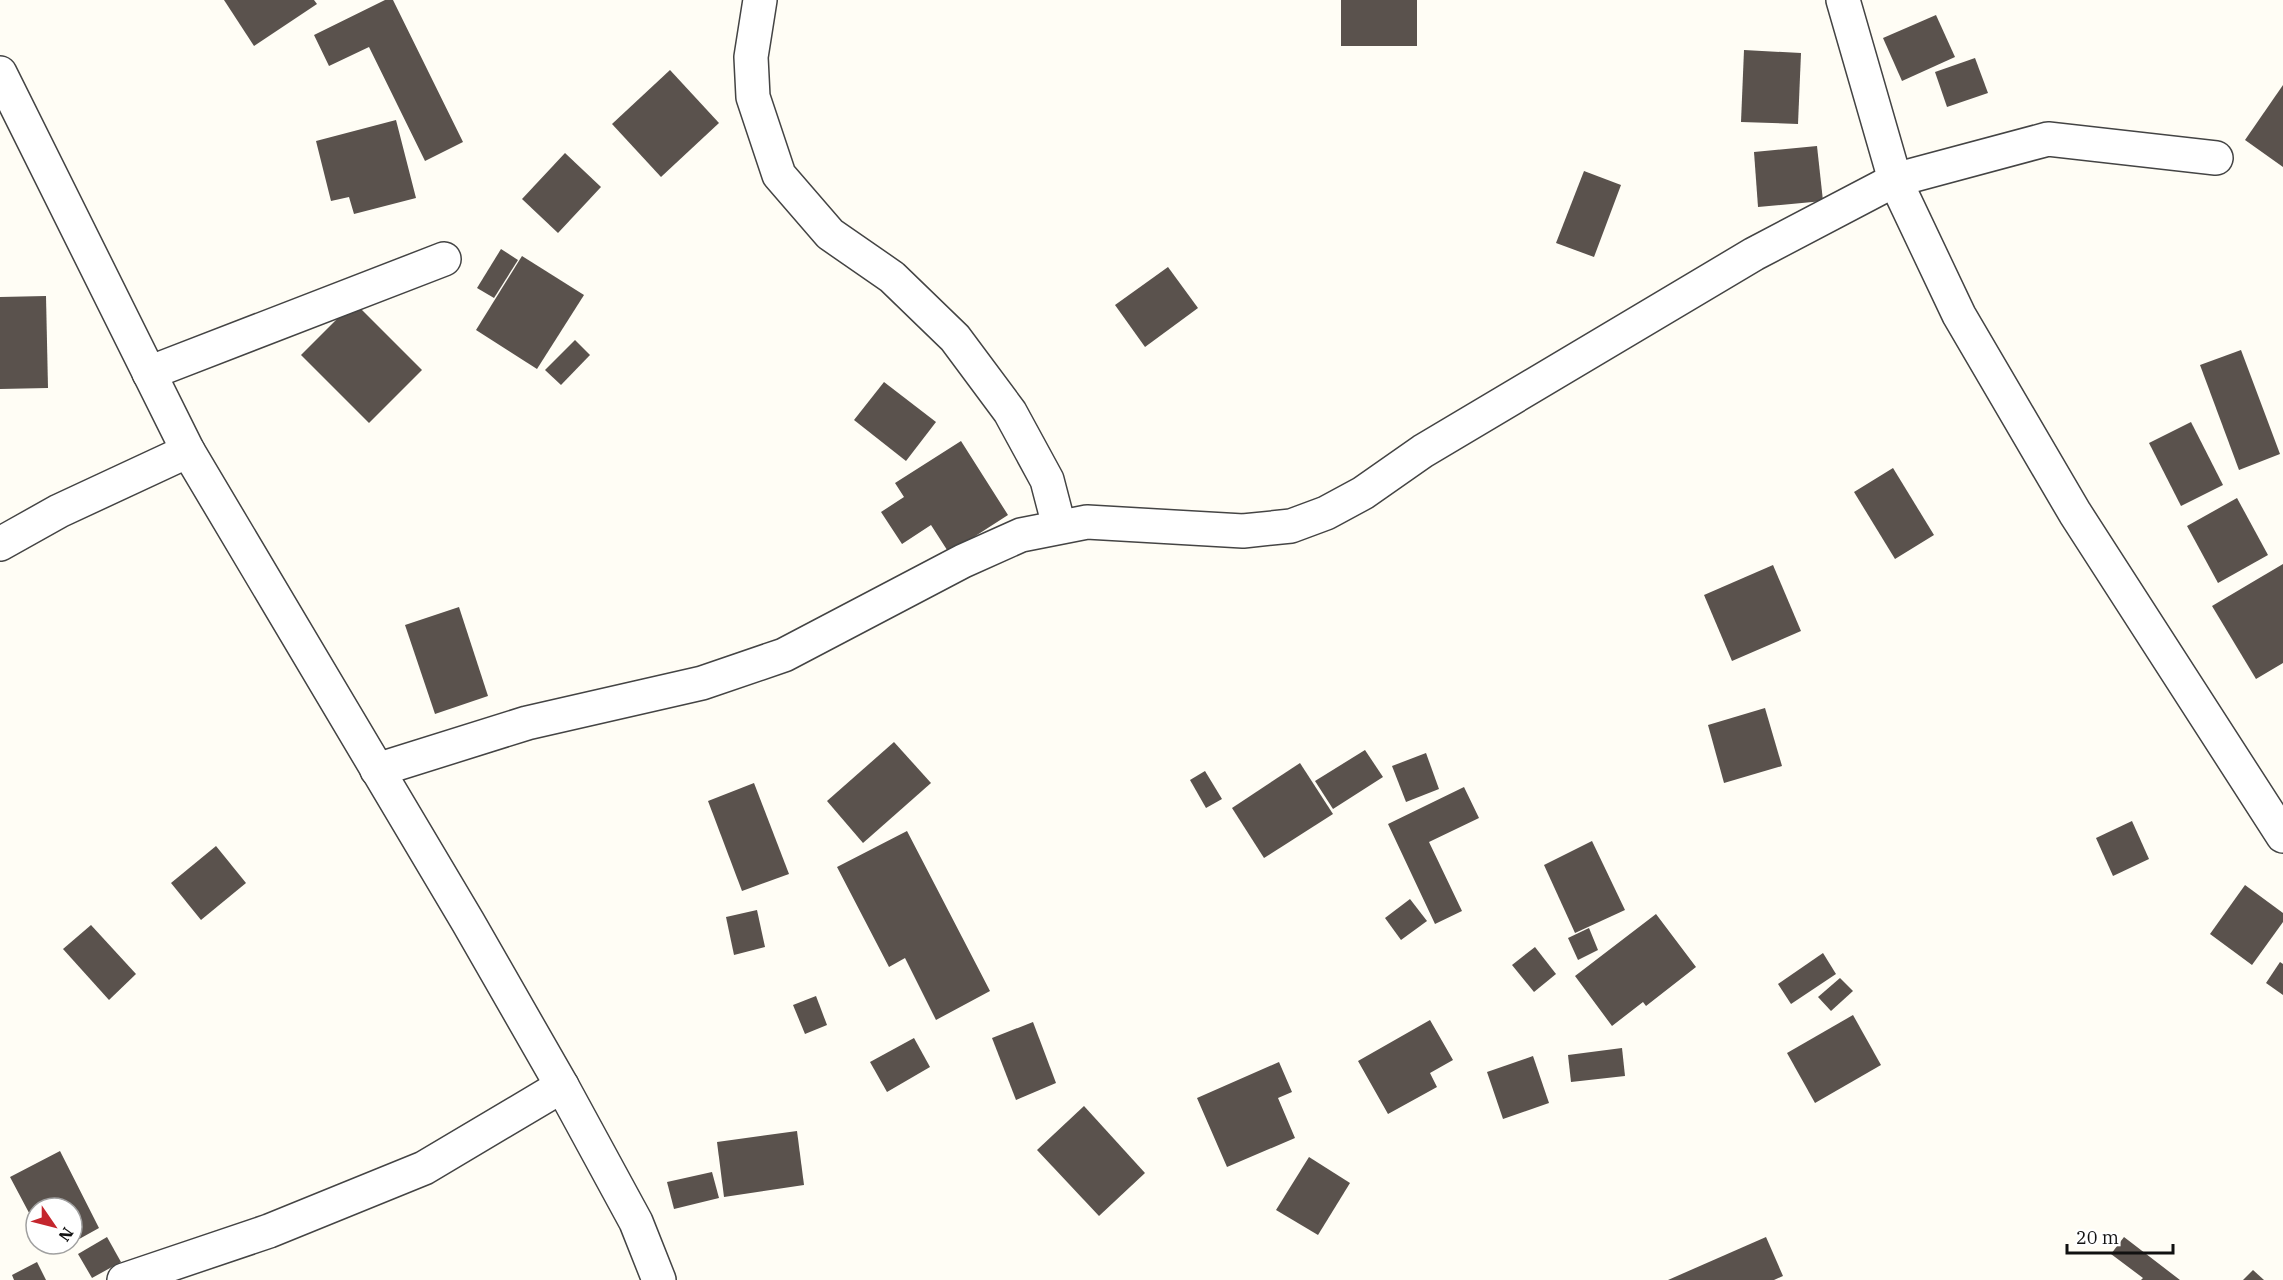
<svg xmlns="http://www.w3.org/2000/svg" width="2283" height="1280" font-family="'IBM Plex Serif',serif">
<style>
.building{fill:#5a524d}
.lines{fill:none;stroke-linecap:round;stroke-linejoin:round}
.minor-casing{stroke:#444;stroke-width:36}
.tertiary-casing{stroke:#444;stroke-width:36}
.minor{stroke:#fff;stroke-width:33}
.tertiary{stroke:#fff;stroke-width:33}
</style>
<rect width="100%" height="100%" fill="#fffdf5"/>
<!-- building -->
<g class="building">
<polygon points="224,0 314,0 317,4 254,46"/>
<polygon points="385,0 393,0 463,142 425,161 369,47 329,66 314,35"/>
<rect x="1341" y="0" width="76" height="46"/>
<polygon points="1936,15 1955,57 1902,81 1883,38"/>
<polygon points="1744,50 1801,53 1798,124 1741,122"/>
<polygon points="1975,58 1988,93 1947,107 1935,72"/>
<polygon points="670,70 719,123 661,177 612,124"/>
<polygon points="2283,85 2283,167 2245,140"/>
<polygon points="396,120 416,198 354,214 349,197 331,201 316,141"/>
<polygon points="1817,146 1823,201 1758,207 1754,152"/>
<polygon points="565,153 601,187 558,233 522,199"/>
<polygon points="1584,171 1621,185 1594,257 1556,243"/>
<polygon points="501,249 518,260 494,298 477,288"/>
<polygon points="522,256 584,295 537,369 476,330"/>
<polygon points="1168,267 1198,308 1145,347 1115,305"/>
<polygon points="46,296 48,388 0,389 0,297"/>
<polygon points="354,302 422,370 369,423 301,355"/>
<polygon points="575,340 590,355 561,385 545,370"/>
<polygon points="2241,350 2280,454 2239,470 2200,365"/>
<polygon points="884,382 936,422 906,461 854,420"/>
<polygon points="2191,422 2223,485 2181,506 2149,443"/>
<polygon points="961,441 1008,515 949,553 931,525 902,544 881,512 904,497 895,483"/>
<polygon points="1893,468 1934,535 1895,559 1854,492"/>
<polygon points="2237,498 2268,555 2218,583 2187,526"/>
<polygon points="2283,564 2283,663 2256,679 2212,606"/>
<polygon points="1773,565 1801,631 1732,661 1704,595"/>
<polygon points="459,607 488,696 435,714 405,625"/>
<polygon points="1765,708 1782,766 1724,783 1708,725"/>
<polygon points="894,742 931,783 863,843 827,801"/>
<polygon points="1365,750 1383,777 1333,809 1315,781"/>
<polygon points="1426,753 1439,789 1406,802 1392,766"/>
<polygon points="1300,763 1333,814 1264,858 1232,808"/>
<polygon points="1205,771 1222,799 1206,808 1190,780"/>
<polygon points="754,783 789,874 742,891 708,801"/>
<polygon points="1464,787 1479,818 1429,842 1462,911 1435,924 1388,824"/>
<polygon points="2132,821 2149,859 2113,876 2096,838"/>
<polygon points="907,831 990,991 936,1020 905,958 889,967 837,867"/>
<polygon points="1592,841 1625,910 1575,933 1544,865"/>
<polygon points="216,846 246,883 201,920 171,883"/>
<polygon points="2245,885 2283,913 2283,922 2252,965 2210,934"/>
<polygon points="1410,899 1427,921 1401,940 1385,918"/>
<polygon points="757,910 765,947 734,955 726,917"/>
<polygon points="1656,914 1696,967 1646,1006 1643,1002 1612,1026 1575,976"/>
<polygon points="91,925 136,974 109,1000 63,949"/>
<polygon points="1589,928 1598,950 1578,960 1568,938"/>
<polygon points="1535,947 1556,974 1534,992 1512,965"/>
<polygon points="1823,953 1836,974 1791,1004 1778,984"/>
<polygon points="2280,962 2283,964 2283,995 2266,983"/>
<polygon points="1840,978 1853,991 1831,1011 1818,997"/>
<polygon points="816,996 827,1025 805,1034 793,1005"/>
<polygon points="1853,1015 1881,1065 1815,1103 1787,1053"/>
<polygon points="1430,1020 1453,1060 1430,1073 1437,1087 1388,1114 1358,1061"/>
<polygon points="1033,1022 1056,1083 1016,1100 992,1038"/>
<polygon points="914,1038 930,1067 887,1092 870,1062"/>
<polygon points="1622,1048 1625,1076 1571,1082 1568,1055"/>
<polygon points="1533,1056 1549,1103 1503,1119 1487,1072"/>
<polygon points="1279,1062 1292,1092 1278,1098 1295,1138 1227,1167 1197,1098"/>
<polygon points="1084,1106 1145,1173 1099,1216 1037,1150"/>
<polygon points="797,1131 804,1185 724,1197 717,1142"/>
<polygon points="60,1151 99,1228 72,1243 72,1208 36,1208 36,1226 10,1177"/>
<polygon points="1309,1157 1350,1183 1318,1235 1276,1210"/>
<polygon points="712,1172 719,1198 674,1209 667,1182"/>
<polygon points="107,1237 121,1262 92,1278 78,1254"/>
<polygon points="1766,1237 1783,1276 1774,1280 1668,1280"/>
<polygon points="2124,1237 2180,1280 2141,1280 2143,1278 2111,1254"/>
<polygon points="45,1244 70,1244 51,1254"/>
<polygon points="37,1262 46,1280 14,1280 12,1275"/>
<polygon points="2253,1270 2264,1280 2243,1280"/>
</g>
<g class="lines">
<defs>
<g id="minor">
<polyline points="760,0 751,57 753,97 779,175 830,234 892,277 955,338 1010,412 1047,480 1059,526"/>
<polyline points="1843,0 1895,180 1959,315 2075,513 2283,836"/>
<polyline points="149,373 444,259"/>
<polyline points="0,544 59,511 188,451"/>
<polyline points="377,770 527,723 702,683 784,655 963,561 1021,535 1087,522 1243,531 1291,526 1326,513 1363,493 1423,451 1754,254 1895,180 2048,139 2216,158"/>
<polyline points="124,1280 269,1231 424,1168 562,1086"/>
</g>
<polyline id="tertiary" points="0,73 188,451 468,922 562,1086 636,1222 659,1280"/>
</defs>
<!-- minor casing -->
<use href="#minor" class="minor-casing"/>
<!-- tertiary casing -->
<use href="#tertiary" class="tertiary-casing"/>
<!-- minor -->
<use href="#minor" class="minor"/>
<!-- tertiary -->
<use href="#tertiary" class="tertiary"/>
</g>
<!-- north arrow -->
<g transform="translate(54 1226) rotate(125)"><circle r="28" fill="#ffffff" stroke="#a0a0a0" stroke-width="1.5"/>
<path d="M0-4.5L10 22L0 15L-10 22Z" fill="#c4262e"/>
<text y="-9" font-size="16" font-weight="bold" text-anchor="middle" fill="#111111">N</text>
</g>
<!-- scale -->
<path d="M2067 1244v9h106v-9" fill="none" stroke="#111111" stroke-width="3"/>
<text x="2076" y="1244" font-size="18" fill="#111111" stroke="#ffffff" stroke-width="4.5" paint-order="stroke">20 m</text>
</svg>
